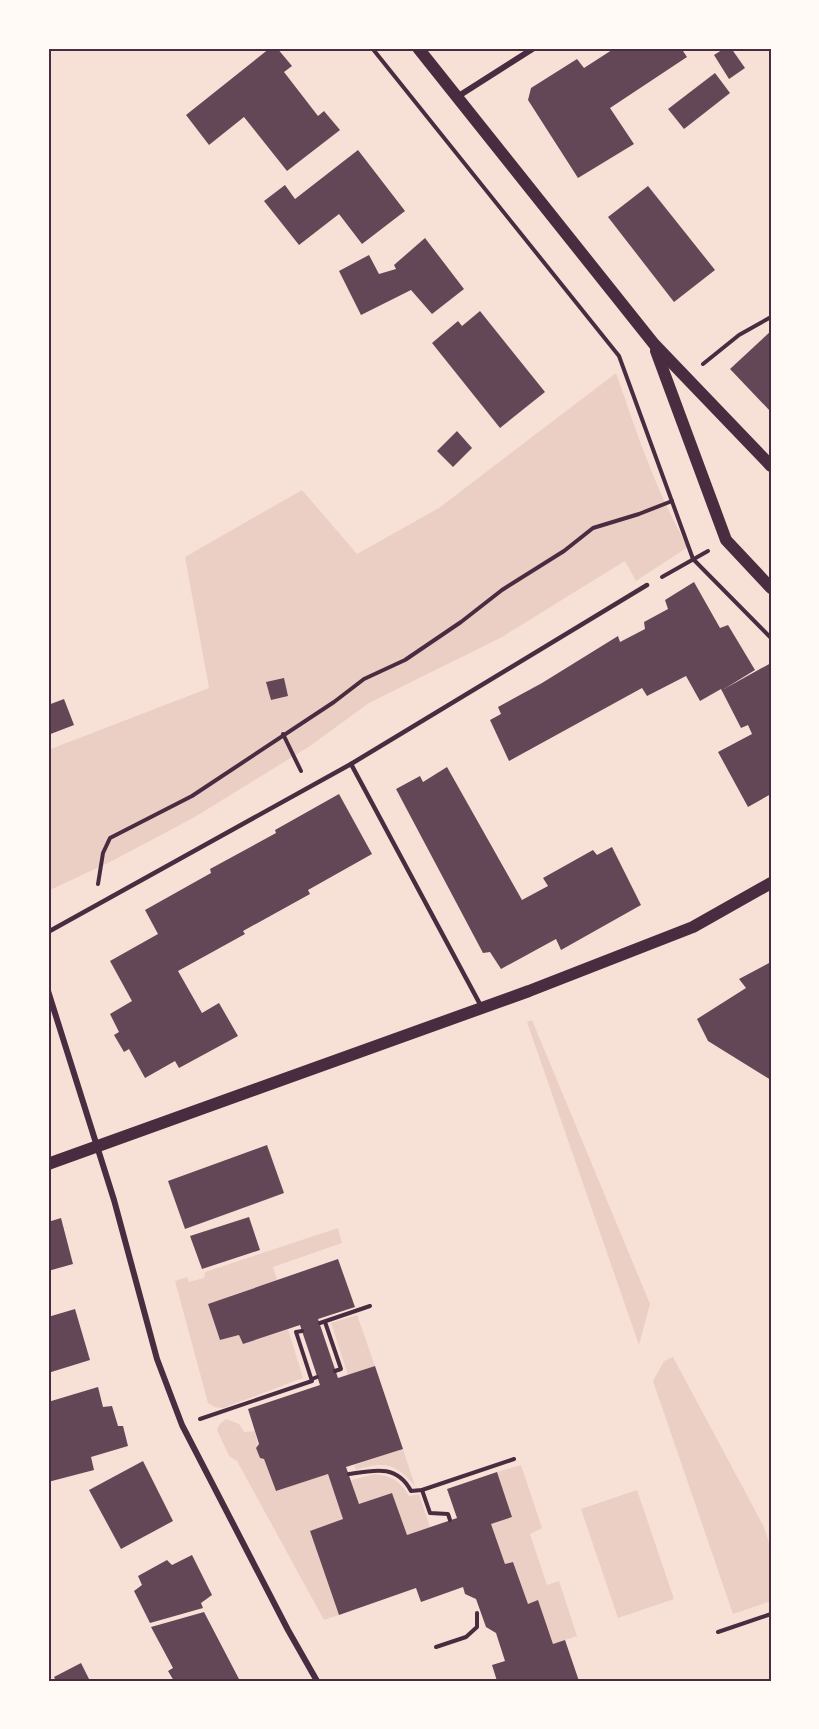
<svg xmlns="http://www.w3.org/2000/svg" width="819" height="1729" font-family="Lato,sans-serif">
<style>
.green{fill:#ebcfc5}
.building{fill:#644757}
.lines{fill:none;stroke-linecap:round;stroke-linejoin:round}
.path{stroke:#4a2c40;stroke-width:4}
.service{stroke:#4a2c40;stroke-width:4.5}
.minor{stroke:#4a2c40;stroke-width:6}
.secondary{stroke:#4a2c40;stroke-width:12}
.neatline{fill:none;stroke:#4a2c40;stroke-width:2}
</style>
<rect width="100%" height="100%" fill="#f7e1d7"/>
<!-- green -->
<g class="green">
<path d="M616 373C637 433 656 492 688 547L636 581 625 561 502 637 369 703 310 746 193 818 112 861 48 891V750L209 688 185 557 302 490 357 554 439 508Z"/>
<polygon points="532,1020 650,1304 639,1345 527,1022"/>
<polygon points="338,1228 342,1243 273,1267 277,1280 208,1304 220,1340 239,1335 243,1344 288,1329 303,1378 223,1408 214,1407 208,1403 175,1281 187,1277 189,1282 204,1278 205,1272"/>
<polygon points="357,1315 375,1366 348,1375 331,1323"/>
<polygon points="673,1357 764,1527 771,1549 771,1601 733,1614 653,1381 664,1361"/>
<polygon points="226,1419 239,1424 244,1432 255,1431 260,1458 264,1459 276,1491 328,1474 343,1519 310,1531 339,1615 324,1620 237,1461 229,1456 217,1430 219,1425"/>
<path d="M403 1449 415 1486C395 1463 385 1461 356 1470L354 1465Z"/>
<polygon points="521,1465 542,1528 530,1534 547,1585 559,1581 577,1636 553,1644 538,1600 528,1604 513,1562 505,1564 491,1524 512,1517 497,1472"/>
<path d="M375 1474C392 1476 400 1481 409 1496L419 1494 430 1527 407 1535 359 1504 351 1480Z"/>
<polygon points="637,1490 674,1599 618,1618 581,1509"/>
</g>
<!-- building -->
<g class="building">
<polygon points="270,48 277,48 292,66 284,72 318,116 324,111 340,130 287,171 244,117 209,145 186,115"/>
<polygon points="615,48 681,48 687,57 610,108 634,144 578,178 528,100 531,88 577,59 584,68"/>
<polygon points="725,48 731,48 745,68 729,79 714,55"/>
<polygon points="715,73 730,93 684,129 668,109"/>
<polygon points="358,150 405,211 362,244 339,214 299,245 264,201 285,185 295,199"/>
<polygon points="648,186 715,270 674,302 608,217"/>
<polygon points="425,238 464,289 432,314 411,290 361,315 339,271 369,255 379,274 396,269 394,265"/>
<polygon points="480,311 545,392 500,428 432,343 458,321 462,326"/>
<polygon points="771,331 771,412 730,369"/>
<polygon points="457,431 472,448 453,467 437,451"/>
<polygon points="694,582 720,628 728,625 755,670 724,689 771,663 771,794 748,807 718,752 752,734 748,725 741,728 721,689 700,701 686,676 647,696 642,688 509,761 490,720 501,714 498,707 542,683 618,636 620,642 645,629 644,622 668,609 665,600"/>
<polygon points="284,678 288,696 271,700 266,682"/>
<polygon points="64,699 74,725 48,735 48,705"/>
<polygon points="447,767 522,900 548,886 543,878 593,850 597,855 612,847 641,905 561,950 556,939 501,969 490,952 483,953 396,789 420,776 423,782"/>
<polygon points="339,794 372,854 308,890 310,894 243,931 245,934 178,971 202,1013 219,1003 238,1036 179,1068 175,1061 145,1078 129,1049 124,1052 114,1035 119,1032 110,1014 132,1001 110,961 158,934 145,910 211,873 210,869 276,833 275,830"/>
<polygon points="771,962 771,1080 708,1041 697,1019 746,988 739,979"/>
<polygon points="267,1145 284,1193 185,1229 168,1181"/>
<polygon points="249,1217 260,1250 202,1269 190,1236"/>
<polygon points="61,1218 73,1264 48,1271 48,1222"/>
<polygon points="338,1259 355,1307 318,1319 338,1378 375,1366 403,1449 346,1467 359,1504 392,1493 407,1535 457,1518 447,1489 497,1472 512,1517 491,1524 505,1564 513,1562 528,1604 538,1600 553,1644 565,1640 579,1681 497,1681 492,1665 505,1661 496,1633 486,1627 476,1599 465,1594 463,1587 421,1602 416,1588 339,1615 310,1531 343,1519 328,1474 276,1491 264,1459 260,1458 256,1448 259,1444 248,1409 320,1385 300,1325 243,1344 239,1335 220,1340 208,1304"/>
<polygon points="75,1309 90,1360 48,1373 48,1317"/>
<polygon points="98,1387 103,1407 112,1406 118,1426 123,1426 128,1446 91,1457 94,1470 48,1482 48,1402"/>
<polygon points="143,1461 173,1521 121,1549 89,1490"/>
<polygon points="192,1555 212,1595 201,1603 203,1608 150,1623 134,1591 142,1585 138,1576 167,1560 172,1565"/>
<polygon points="204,1612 240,1681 174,1681 168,1671 173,1668 151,1627"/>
<polygon points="81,1663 90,1681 56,1681 54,1677"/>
</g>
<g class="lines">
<!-- path -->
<g class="path">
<polyline points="372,48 619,356 693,559 771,638"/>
<polyline points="703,364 739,335 771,317"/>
<polyline points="662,577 708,551"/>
<polyline points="283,734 301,771"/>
<polyline points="98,884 103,853 110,838 192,796 334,702 364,679 405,660 461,622 502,590 564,551 593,528 639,514 672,501"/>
<polyline points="325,1322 341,1369 335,1371"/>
<polyline points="320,1323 370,1306"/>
<polyline points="312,1379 317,1377"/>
<polyline points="200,1419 312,1381 296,1332 302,1331"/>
<path d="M349 1474C374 1470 397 1464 411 1491L422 1490 514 1459"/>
<polyline points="422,1490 430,1513 448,1514 450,1520"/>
<polyline points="718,1632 771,1614"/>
<polyline points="436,1647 466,1637 477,1627 477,1613"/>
</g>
<!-- service -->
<g class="service">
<polyline points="351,764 481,1006"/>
<polyline points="48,932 351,764 647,585"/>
</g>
<!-- minor -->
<g class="minor">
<polyline points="457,97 534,48"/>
<polyline points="48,991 114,1200 157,1359 182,1425 288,1630 317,1681"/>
</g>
<!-- secondary -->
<g class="secondary">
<polyline points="418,48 654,344 771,466"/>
<polyline points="656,351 726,540 771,588"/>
<polyline points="48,1164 529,991 693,927 771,883"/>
</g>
</g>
<!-- border -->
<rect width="819" height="1729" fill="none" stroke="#fffaf5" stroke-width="99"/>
<rect x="50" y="50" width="720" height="1630" class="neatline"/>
</svg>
